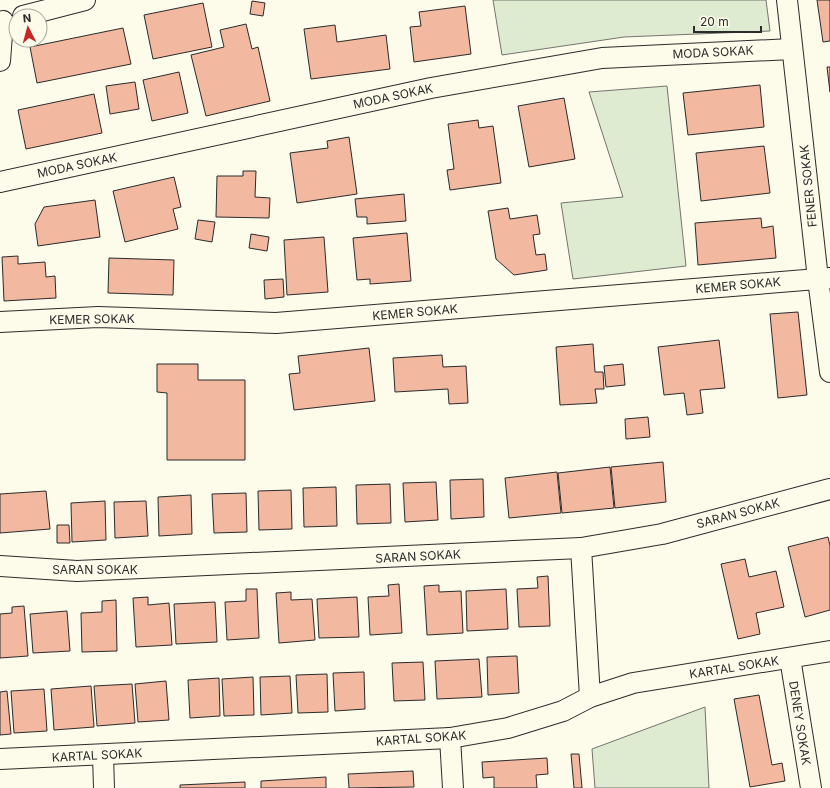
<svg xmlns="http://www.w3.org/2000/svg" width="830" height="788" font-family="Inter,sans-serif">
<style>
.green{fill:#deebd1;stroke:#74746e}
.building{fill:#f2b8a0;stroke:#2b2b2b}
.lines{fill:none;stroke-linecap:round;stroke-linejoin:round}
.minor-casing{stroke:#2b2b2b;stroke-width:22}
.minor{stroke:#fdfbea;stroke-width:20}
.labels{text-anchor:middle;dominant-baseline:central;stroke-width:3;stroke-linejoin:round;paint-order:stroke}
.street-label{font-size:12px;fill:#2b2b2b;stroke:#fdfbea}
</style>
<rect width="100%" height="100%" fill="#fdfbea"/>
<!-- green -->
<g class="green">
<polygon points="493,0 766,0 770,31 624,37 502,55"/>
<polygon points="667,86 686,266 573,279 561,203 623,197 589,92"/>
<polygon points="705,707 709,788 595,788 592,749"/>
</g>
<!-- building -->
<g class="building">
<polygon points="817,0 830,0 830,41 823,42"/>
<polygon points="252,1 265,3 263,16 250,14"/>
<polygon points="203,3 212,47 153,59 144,15"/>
<polygon points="465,6 471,54 414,62 410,27 421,26 419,12"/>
<polygon points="246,24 252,49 258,47 270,101 206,116 191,55 224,47 220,30"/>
<polygon points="335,25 337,42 386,35 390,69 311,79 304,29"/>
<polygon points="123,28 131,64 37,83 30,47"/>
<polygon points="827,67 830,67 830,92"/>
<polygon points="179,72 188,113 152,121 143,80"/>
<polygon points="135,82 139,109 110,114 106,86"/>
<polygon points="760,85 764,127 688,135 683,93"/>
<polygon points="94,94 102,133 26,149 18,110"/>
<polygon points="564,98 575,159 529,167 518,106"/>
<polygon points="478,120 479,128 493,126 501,183 450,190 447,170 454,169 448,124"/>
<polygon points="349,137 357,194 297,203 290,153 328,148 327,141"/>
<polygon points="764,146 770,193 701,201 696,153"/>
<polygon points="243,171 256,171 255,197 270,198 269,218 216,217 217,176 243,176"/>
<polygon points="174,177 181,207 173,209 178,229 125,242 113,191"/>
<polygon points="404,194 406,221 367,224 367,217 357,217 355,199"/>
<polygon points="95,200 100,237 38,246 35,224 44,207"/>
<polygon points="508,208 510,219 537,215 540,234 533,235 536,255 545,254 547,270 514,275 496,259 488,211"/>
<polygon points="761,218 762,228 773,226 776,258 698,265 695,223"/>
<polygon points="198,220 215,222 212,242 195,239"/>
<polygon points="407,233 411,281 370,284 370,279 357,280 353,238"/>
<polygon points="251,234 269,237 267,251 249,248"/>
<polygon points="324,237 328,292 287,295 284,240"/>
<polygon points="18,256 18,264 45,262 46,277 55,276 56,298 4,301 2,257"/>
<polygon points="109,258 174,260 173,295 108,293"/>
<polygon points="283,279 284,297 265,299 264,280"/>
<polygon points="798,312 807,395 778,398 770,314"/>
<polygon points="719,340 725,388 700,390 703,413 687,415 684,393 664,395 658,347"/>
<polygon points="593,344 595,372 603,372 604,389 595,389 597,403 560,405 556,347"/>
<polygon points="369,348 375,401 294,410 289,374 300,373 298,356"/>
<polygon points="442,355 443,367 466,366 468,403 449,404 448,389 395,392 393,358"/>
<polygon points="157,364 198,364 198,380 245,380 245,460 167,460 167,393 157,392"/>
<polygon points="623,364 625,385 606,387 604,366"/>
<polygon points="648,417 650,437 626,439 625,419"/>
<polygon points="663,462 666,502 615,508 611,467"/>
<polygon points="610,467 614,508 562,513 558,473"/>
<polygon points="557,472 561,513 509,518 505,478"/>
<polygon points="483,479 484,517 451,519 450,480"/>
<polygon points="436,482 438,520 405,522 403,483"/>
<polygon points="390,484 391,523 357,524 356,485"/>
<polygon points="336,487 337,526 304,527 303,488"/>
<polygon points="291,490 292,529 259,530 258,491"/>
<polygon points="46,491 50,529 0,533 0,494"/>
<polygon points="246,493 247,532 214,533 212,494"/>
<polygon points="191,495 192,534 159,536 158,497"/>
<polygon points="105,501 106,540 72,542 71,503"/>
<polygon points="146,501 148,536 115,538 114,502"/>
<polygon points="57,525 69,525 70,543 57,543"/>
<polygon points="828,537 830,546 830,610 805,617 788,547"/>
<polygon points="745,559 749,577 776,571 784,607 756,613 760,634 738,639 721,564"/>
<polygon points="548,576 550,626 519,627 517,589 538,588 537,577"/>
<polygon points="399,584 402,633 370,635 368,597 389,596 388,585"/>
<polygon points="439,585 439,592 461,591 463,633 427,635 424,586"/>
<polygon points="246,589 257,589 259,638 227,640 225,602 246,601"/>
<polygon points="506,589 508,629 467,631 466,591"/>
<polygon points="291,592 291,600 312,599 315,640 279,643 276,593"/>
<polygon points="148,597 148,605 169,603 172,645 136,647 133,598"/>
<polygon points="357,597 359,637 319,638 317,599"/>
<polygon points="116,600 117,651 82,652 81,613 102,612 102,601"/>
<polygon points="215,602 217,642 176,644 174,604"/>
<polygon points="24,606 28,656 0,658 0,614 12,613 12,607"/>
<polygon points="67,611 70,651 33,653 30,614"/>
<polygon points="517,656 519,693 488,695 487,657"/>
<polygon points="479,659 482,697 437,699 435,661"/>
<polygon points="423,662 425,700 394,701 392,663"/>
<polygon points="364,672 365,709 335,711 333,673"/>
<polygon points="327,674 328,712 298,713 296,675"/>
<polygon points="290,676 292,713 261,715 260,677"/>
<polygon points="253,677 254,715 224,716 222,679"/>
<polygon points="219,678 220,716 190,718 188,680"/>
<polygon points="166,681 169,720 138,722 135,684"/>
<polygon points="132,684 135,723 97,726 94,686"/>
<polygon points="91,686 94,727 54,730 51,689"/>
<polygon points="44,689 47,731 14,733 11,691"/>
<polygon points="7,691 11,734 0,735 0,692"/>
<polygon points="759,695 772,765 782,763 785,781 750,787 734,699"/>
<polygon points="571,754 579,754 582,788 574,788"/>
<polygon points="547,758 548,774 536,775 537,788 494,788 494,777 483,778 482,762"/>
<polygon points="413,771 414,787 349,788 348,774"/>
<polygon points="326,777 326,788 261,788 261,781"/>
<polygon points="245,782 245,788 180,788 180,785"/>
</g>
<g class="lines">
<defs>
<g id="minor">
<polyline points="787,0 818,279 830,372"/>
<polyline points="23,16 85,0"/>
<polyline points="0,61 3,21"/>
<polyline points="0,182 431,88 602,58 792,49"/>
<polyline points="0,322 98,317 276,323 830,278"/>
<polyline points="581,548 590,697"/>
<polyline points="0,566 77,571 581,548 662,534 830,489"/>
<polyline points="790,658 811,788"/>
<polyline points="450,738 453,788"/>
<polyline points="103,755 104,788"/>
<polyline points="0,759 450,738 508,728 563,711 590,697 633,683 830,651"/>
</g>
</defs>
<!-- minor casing -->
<use href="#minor" class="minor-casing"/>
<!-- minor -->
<use href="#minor" class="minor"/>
</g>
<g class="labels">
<!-- street labels -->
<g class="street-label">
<text transform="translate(713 52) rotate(-3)">MODA SOKAK</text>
<text transform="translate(393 96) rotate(-12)">MODA SOKAK</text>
<text transform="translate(77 165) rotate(-12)">MODA SOKAK</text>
<text transform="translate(808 186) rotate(-96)">FENER SOKAK</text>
<text transform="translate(738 285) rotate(-5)">KEMER SOKAK</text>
<text transform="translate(415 312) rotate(-5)">KEMER SOKAK</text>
<text transform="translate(92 319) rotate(-1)">KEMER SOKAK</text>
<text transform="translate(738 513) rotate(-15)">SARAN SOKAK</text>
<text transform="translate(418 556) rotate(-3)">SARAN SOKAK</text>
<text x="95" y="569">SARAN SOKAK</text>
<text transform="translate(734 667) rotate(-9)">KARTAL SOKAK</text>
<text transform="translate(800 723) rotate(81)">DENEY SOKAK</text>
<text transform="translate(421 738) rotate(-4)">KARTAL SOKAK</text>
<text transform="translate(97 755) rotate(-3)">KARTAL SOKAK</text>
</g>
</g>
<!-- north arrow -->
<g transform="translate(28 28) rotate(354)"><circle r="19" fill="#fdfbea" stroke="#a9a89e"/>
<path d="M0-3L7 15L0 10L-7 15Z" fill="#c62828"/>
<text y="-6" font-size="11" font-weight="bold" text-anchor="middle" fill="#2b2b2b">N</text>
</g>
<!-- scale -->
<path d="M694 26v6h67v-6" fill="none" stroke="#2b2b2b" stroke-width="2"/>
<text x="700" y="26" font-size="12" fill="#2b2b2b" stroke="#fdfbea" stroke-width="3" paint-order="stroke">20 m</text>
</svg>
